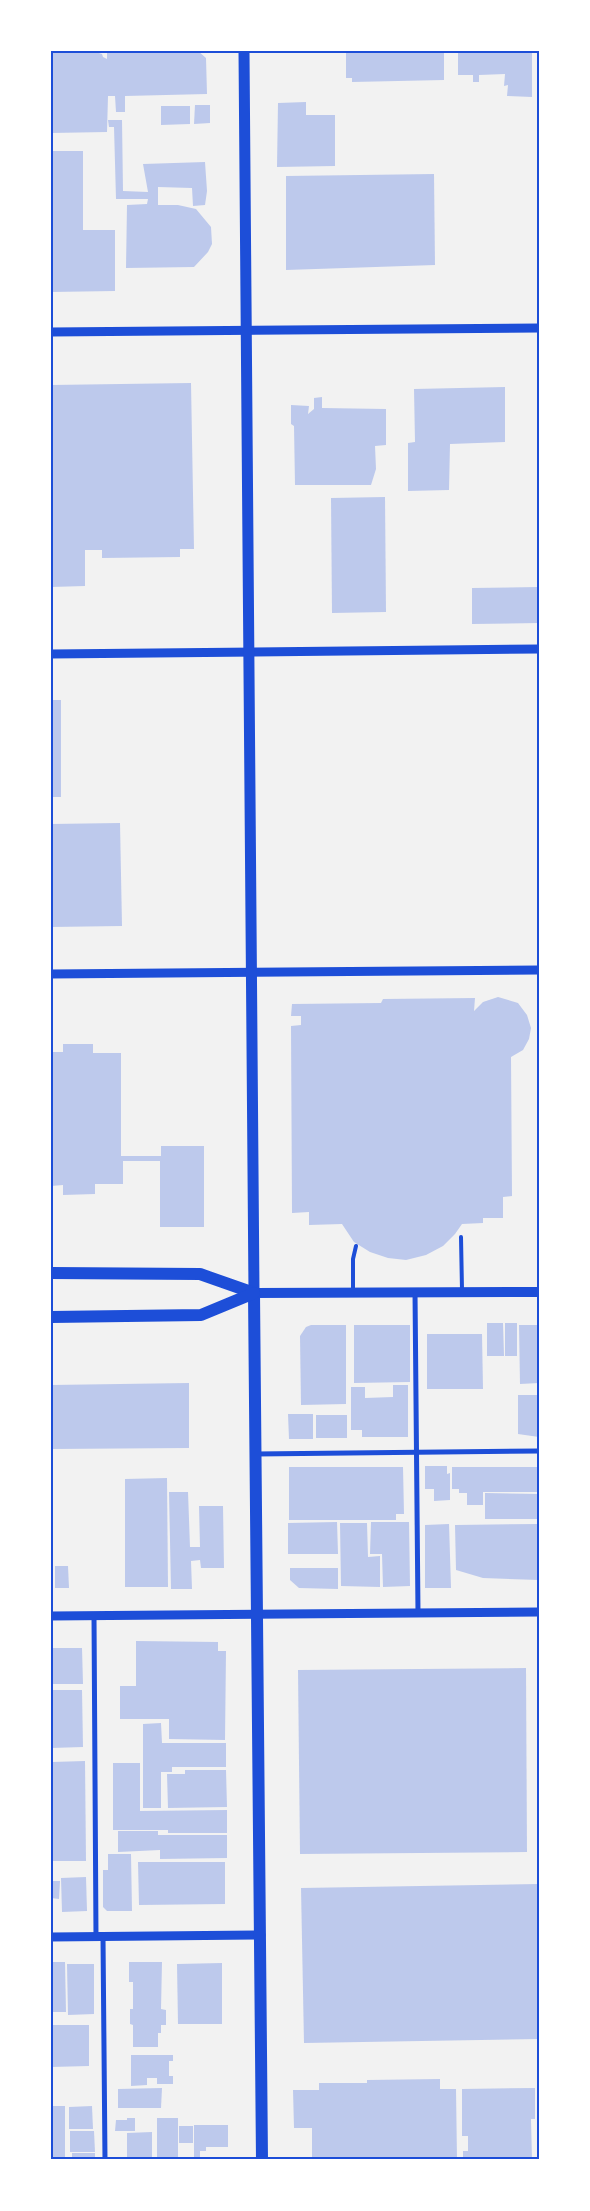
<svg xmlns="http://www.w3.org/2000/svg" width="590" height="2211" font-family="'Asap Condensed',sans-serif">
<style>
.building{fill:#bdc9ec}
.lines{fill:none;stroke-linecap:round;stroke-linejoin:round}
.service{stroke:#1d4ed8;stroke-width:4}
.minor{stroke:#1d4ed8;stroke-width:5}
.tertiary{stroke:#1d4ed8;stroke-width:9}
.secondary{stroke:#1d4ed8;stroke-width:10}
.primary{stroke:#1d4ed8;stroke-width:11}
.trunk{stroke:#1d4ed8;stroke-width:12}
.neatline{fill:none;stroke:#1d4ed8;stroke-width:2}
</style>
<rect width="100%" height="100%" fill="#f2f2f2"/>
<!-- building -->
<g class="building">
<polygon points="51,51 98,51 99,53 102,54 103,57 107,59 107,51 198,51 206,58 207,94 125,96 125,112 116,112 115,96 108,96 107,132 51,133"/>
<polygon points="346,51 444,51 444,80 352,82 352,78 346,78"/>
<polygon points="458,51 532,51 532,97 507,96 508,85 504,86 505,74 479,75 479,82 473,82 473,75 458,75"/>
<polygon points="306,102 306,115 335,115 335,166 277,167 278,103"/>
<polygon points="195,105 210,105 210,123 194,124"/>
<polygon points="161,106 190,106 190,124 161,125"/>
<polygon points="108,120 122,120 123,191 148,192 143,164 205,162 207,191 205,205 193,206 192,188 158,187 158,205 178,205 196,209 211,227 212,244 208,252 194,267 126,268 127,205 147,204 148,199 116,199 114,127 109,127"/>
<polygon points="51,151 83,151 83,230 115,230 115,291 51,292"/>
<polygon points="434,174 435,265 286,270 286,176"/>
<polygon points="191,383 194,549 180,549 180,557 102,558 102,550 85,550 85,586 51,587 51,385"/>
<polygon points="505,387 505,442 450,444 449,490 408,491 408,443 415,442 414,389"/>
<polygon points="322,397 322,408 386,409 386,445 375,446 376,469 371,485 295,485 294,426 291,424 291,405 309,406 308,414 314,409 314,398"/>
<polygon points="385,497 386,612 332,613 331,498"/>
<polygon points="539,587 539,623 472,624 472,588"/>
<rect x="51" y="700" width="10" height="97"/>
<polygon points="120,823 122,926 51,927 51,824"/>
<polygon points="498,997 518,1003 527,1015 531,1028 529,1039 523,1050 511,1057 512,1196 503,1197 503,1218 483,1218 483,1223 462,1224 455,1234 443,1246 426,1255 406,1260 388,1258 370,1252 354,1242 342,1224 309,1225 309,1212 292,1213 291,1026 301,1025 301,1016 291,1016 292,1004 381,1003 383,999 475,998 474,1011 483,1002"/>
<polygon points="63,1044 93,1044 93,1053 121,1053 121,1156 161,1156 161,1146 204,1146 204,1227 160,1227 160,1161 123,1161 123,1184 95,1184 95,1194 63,1195 63,1185 51,1186 51,1052 63,1052"/>
<polygon points="487,1323 503,1323 504,1356 487,1356"/>
<rect x="505" y="1323" width="12" height="33"/>
<polygon points="311,1325 346,1325 346,1404 301,1405 300,1336 306,1327"/>
<polygon points="354,1325 410,1325 410,1382 354,1383"/>
<polygon points="519,1325 539,1325 539,1383 520,1384"/>
<polygon points="427,1334 482,1334 483,1389 427,1389"/>
<polygon points="189,1383 189,1448 51,1449 51,1385"/>
<polygon points="393,1385 408,1385 408,1437 362,1437 362,1430 351,1430 351,1387 365,1387 365,1398 393,1397"/>
<polygon points="518,1395 539,1395 539,1437 518,1434"/>
<polygon points="288,1414 313,1414 313,1439 289,1439"/>
<rect x="316" y="1415" width="31" height="23"/>
<polygon points="425,1466 447,1466 447,1474 450,1473 450,1500 434,1501 434,1489 425,1489"/>
<polygon points="289,1467 403,1467 404,1514 396,1514 396,1520 289,1520"/>
<polygon points="452,1467 539,1467 539,1492 483,1492 483,1505 467,1505 467,1493 459,1493 459,1489 452,1489"/>
<polygon points="167,1478 168,1587 125,1587 125,1479"/>
<polygon points="169,1492 188,1492 190,1547 200,1547 199,1506 223,1506 224,1568 201,1568 200,1560 191,1561 192,1589 171,1589"/>
<polygon points="485,1493 539,1494 539,1519 485,1519"/>
<polygon points="337,1522 338,1554 288,1554 288,1523"/>
<polygon points="371,1522 409,1522 410,1586 383,1587 382,1554 370,1554"/>
<polygon points="340,1523 367,1523 368,1557 380,1556 380,1587 341,1586"/>
<polygon points="449,1524 451,1588 425,1588 425,1525"/>
<polygon points="539,1524 539,1580 483,1578 456,1570 455,1525"/>
<polygon points="55,1566 68,1566 69,1588 55,1588"/>
<polygon points="290,1568 338,1568 338,1589 299,1588 290,1580"/>
<polygon points="136,1641 218,1642 218,1651 226,1651 225,1740 169,1739 169,1719 120,1719 120,1686 136,1686"/>
<polygon points="51,1648 82,1648 83,1684 51,1684"/>
<polygon points="526,1668 527,1852 300,1854 298,1670"/>
<polygon points="51,1690 82,1690 83,1747 51,1748"/>
<polygon points="161,1723 162,1743 226,1743 226,1767 172,1767 172,1772 161,1772 161,1808 143,1808 143,1724"/>
<polygon points="85,1761 86,1861 51,1861 52,1762"/>
<polygon points="113,1763 140,1763 140,1811 227,1810 227,1833 168,1833 168,1830 113,1830"/>
<polygon points="185,1770 226,1770 227,1807 168,1808 167,1774 185,1774"/>
<polygon points="118,1831 158,1831 158,1835 227,1835 227,1858 160,1859 160,1850 118,1852"/>
<polygon points="108,1854 131,1854 132,1911 107,1911 103,1907 103,1870 108,1870"/>
<polygon points="138,1862 225,1862 225,1904 139,1905"/>
<polygon points="86,1877 87,1911 62,1912 61,1878"/>
<polygon points="51,1881 60,1881 59,1899 51,1898"/>
<polygon points="539,1884 539,2039 304,2043 301,1888"/>
<polygon points="51,1962 65,1962 66,2012 51,2012"/>
<polygon points="129,1962 162,1962 161,2009 166,2010 166,2025 161,2025 161,2033 158,2033 158,2047 133,2047 133,2025 130,2024 130,2009 133,2009 133,1982 129,1982"/>
<polygon points="222,1963 222,2024 178,2024 177,1964"/>
<polygon points="67,1964 94,1964 94,2014 68,2015"/>
<polygon points="51,2025 89,2025 89,2066 51,2067"/>
<polygon points="131,2055 173,2055 173,2061 169,2061 169,2076 173,2076 173,2084 157,2084 157,2078 147,2078 147,2085 131,2086"/>
<polygon points="440,2079 440,2089 456,2089 457,2160 312,2160 312,2128 294,2128 293,2090 319,2090 319,2083 367,2083 367,2080"/>
<polygon points="162,2088 161,2108 118,2108 118,2089"/>
<polygon points="535,2088 535,2119 531,2119 532,2160 463,2160 463,2151 468,2151 468,2136 462,2136 462,2089"/>
<rect x="51" y="2106" width="14" height="54"/>
<polygon points="92,2106 93,2129 69,2129 69,2107"/>
<polygon points="127,2118 135,2118 135,2131 115,2131 116,2120 127,2120"/>
<rect x="157" y="2118" width="21" height="42"/>
<polygon points="194,2125 228,2125 228,2147 206,2147 206,2151 200,2151 200,2160 194,2160"/>
<rect x="179" y="2126" width="14" height="17"/>
<polygon points="70,2131 94,2131 95,2152 70,2152"/>
<polygon points="152,2132 152,2159 127,2159 127,2133"/>
<rect x="72" y="2153" width="23" height="7"/>
</g>
<g class="lines">
<!-- service -->
<g class="service">
<polyline points="461,1237 462,1290"/>
<polyline points="353,1291 353,1259 356,1246"/>
</g>
<!-- minor -->
<g class="minor">
<polyline points="415,1292 418,1613"/>
<polyline points="256,1454 539,1451"/>
<polyline points="94,1616 96,1937"/>
<polyline points="103,1937 105,2160"/>
</g>
<!-- tertiary -->
<g class="tertiary">
<polyline points="51,332 539,328"/>
<polyline points="51,654 539,649"/>
<polyline points="51,974 539,970"/>
<polyline points="51,1616 539,1612"/>
<polyline points="51,1937 261,1935"/>
</g>
<!-- secondary -->
<polyline class="secondary" points="254,1293 539,1292"/>
<!-- primary -->
<polyline class="primary" points="244,51 254,1293"/>
<!-- trunk -->
<g class="trunk">
<polyline points="51,1273 200,1274 254,1293"/>
<polyline points="254,1293 262,2160"/>
<polyline points="51,1317 201,1315 254,1293"/>
</g>
</g>
<!-- border -->
<rect width="590" height="2211" fill="none" stroke="#ffffff" stroke-width="105"/>
<rect x="52" y="52" width="486" height="2106" class="neatline"/>
</svg>
